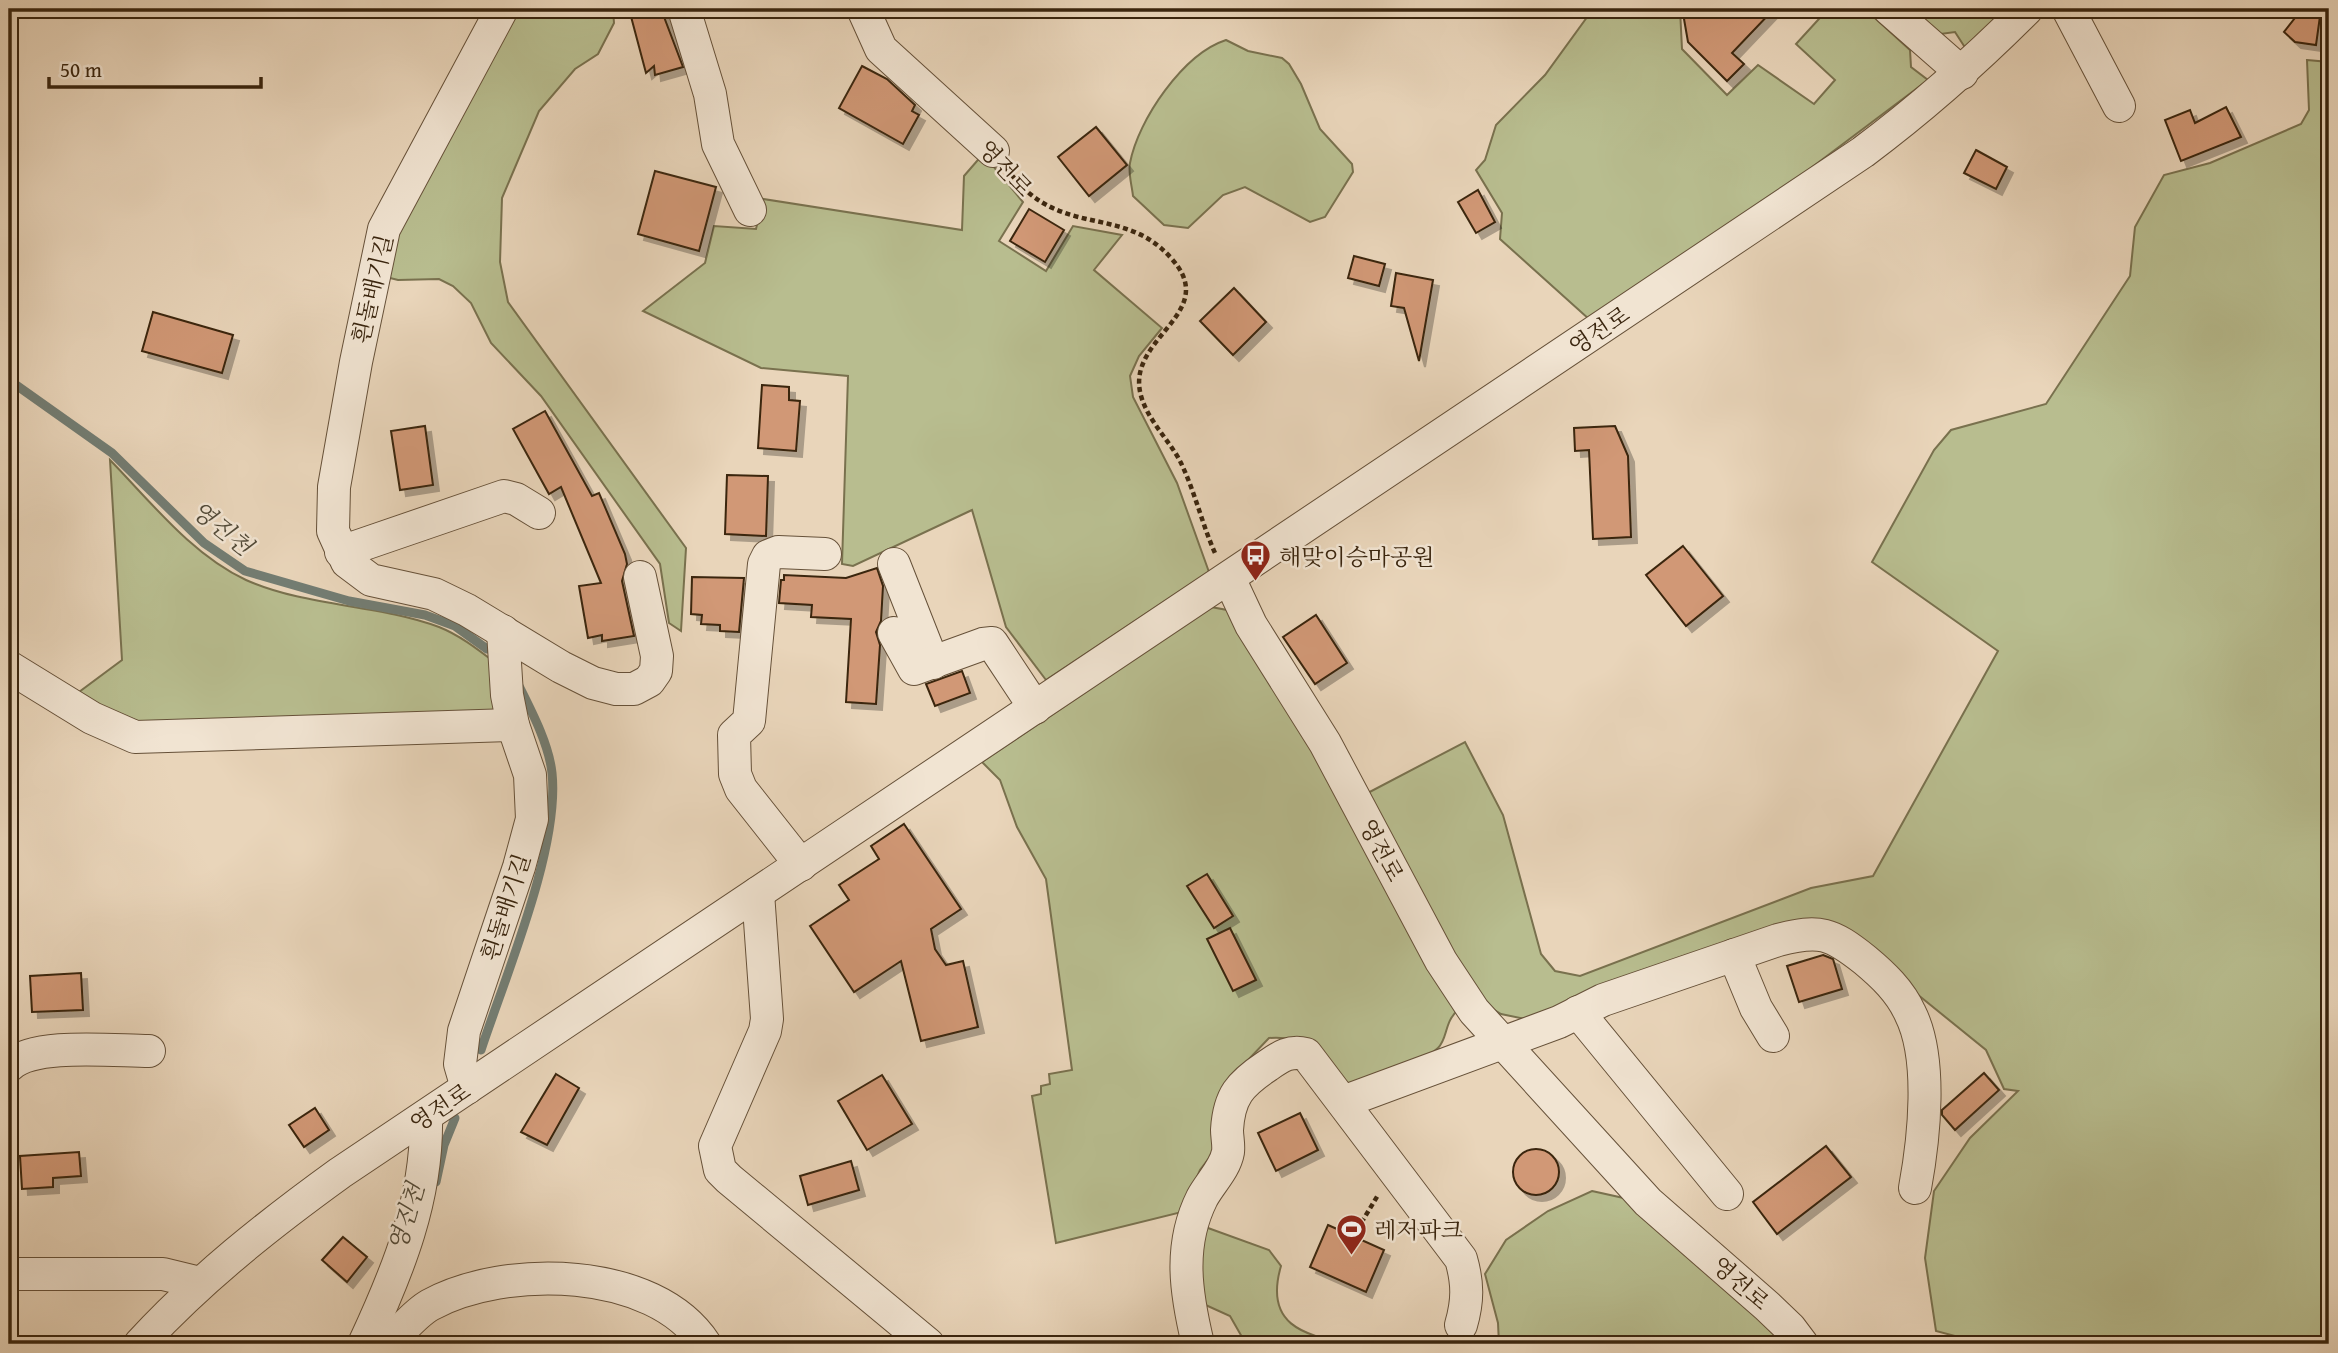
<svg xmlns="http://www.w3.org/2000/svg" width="2338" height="1353" font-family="'Gentium Book Plus','Noto Serif KR',serif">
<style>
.green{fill:#b8bd8f;stroke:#79714e;stroke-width:2}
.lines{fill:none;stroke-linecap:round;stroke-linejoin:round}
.stream{stroke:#737d73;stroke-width:9}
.building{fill:#d19876;stroke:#3a250e;stroke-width:2;filter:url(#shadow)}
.minor-casing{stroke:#665139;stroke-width:34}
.path{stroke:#3a250e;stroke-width:4.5;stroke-dasharray:5 3.5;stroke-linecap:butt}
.minor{stroke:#f1e4d2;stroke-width:32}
.labels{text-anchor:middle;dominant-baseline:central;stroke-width:5;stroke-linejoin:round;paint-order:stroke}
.street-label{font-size:23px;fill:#3a250e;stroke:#f1e4d2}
.poi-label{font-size:23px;fill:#3a250e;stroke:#f1e4d2;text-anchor:start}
.water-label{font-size:24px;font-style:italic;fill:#524a38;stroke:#f1e4d2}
</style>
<defs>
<filter id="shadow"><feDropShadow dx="6" dy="6" stdDeviation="0" flood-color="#0004"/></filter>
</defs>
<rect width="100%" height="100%" fill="#e9d5ba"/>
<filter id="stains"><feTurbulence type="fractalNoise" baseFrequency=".00286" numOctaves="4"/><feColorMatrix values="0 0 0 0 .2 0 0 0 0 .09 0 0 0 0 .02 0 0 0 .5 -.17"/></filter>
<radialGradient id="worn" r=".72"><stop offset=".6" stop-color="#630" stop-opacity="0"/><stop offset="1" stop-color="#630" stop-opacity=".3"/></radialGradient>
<!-- green -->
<g class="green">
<polygon points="513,9 613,9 614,23 598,54 575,69 539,111 502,198 500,262 508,302 686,548 681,631 669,623 660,564 541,396 491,343 471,303 453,286 439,279 398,280 386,277 390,233"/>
<polygon points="1593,9 1680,9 1682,49 1727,95 1758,65 1814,104 1835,80 1796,44 1828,9 1865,9 1910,50 1911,67 1928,80 1791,183 1590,320 1500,239 1502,213 1476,170 1485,160 1496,125 1545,75"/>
<polygon points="1905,9 2007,9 1966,49 1955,32 1933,35"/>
<path d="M1226 40 1248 51 1282 58 1289 64 1301 84 1320 129 1352 164 1353 172 1325 217 1310 222 1245 187 1223 195 1188 228 1164 225 1133 196C1132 186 1128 173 1130 163 1138 120 1183 54 1226 40Z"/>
<polygon points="2307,60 2329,62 2329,1344 1985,1344 1936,1331 1925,1258 1934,1191 1970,1138 2018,1091 2004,1089 1986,1050 1827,921 1525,1019 1501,1014 1480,1001 1362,796 1465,742 1503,815 1541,954 1555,971 1580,976 1811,888 1873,876 1998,651 1872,562 1934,450 1951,430 2046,404 2130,276 2135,227 2164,175 2210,163 2301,124 2309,110"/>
<polygon points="983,154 1023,202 999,241 1046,271 1073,226 1122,235 1094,270 1162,328 1139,356 1130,376 1133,397 1177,483 1209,572 1046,680 1006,627 972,510 853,566 842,564 848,376 761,368 643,311 705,263 714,226 756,229 763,199 962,230 964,176"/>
<path d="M110 460C151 502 192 555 246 580 307 607 377 604 439 627 459 635 476 648 493 661L502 714 159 730 75 695 122 660Z"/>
<path d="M1211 607 1227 610 1271 673 1458 1010C1444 1022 1448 1038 1438 1048 1420 1066 1366 1078 1340 1087 1317 1056 1311 1035 1269 1038L1228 1081 1213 1153 1200 1170 1182 1212 1056 1243 1032 1096 1041 1094V1086L1050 1084 1049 1074 1072 1070 1046 879 1017 827 1000 780 982 762Z"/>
<polygon points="1592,1191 1628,1199 1786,1344 1499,1344 1498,1323 1485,1274 1506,1240 1548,1211"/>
<path d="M1208 1228 1269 1250 1281 1266C1264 1324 1302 1335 1349 1344H1246L1230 1316 1199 1302 1197 1242Z"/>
</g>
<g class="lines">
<!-- stream -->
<g class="stream">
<polyline points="9,380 112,453 204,543 245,571 349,601 425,615 455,626 487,649"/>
<path d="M481 1050C505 977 560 848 552 773 549 744 531 710 518 684"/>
<polyline points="436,1182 444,1145 455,1118"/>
</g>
</g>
<!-- building -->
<g class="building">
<polygon points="629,9 661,9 683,67 655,75 654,66 646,73"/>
<polygon points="1694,9 1774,9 1732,53 1744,64 1727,81 1688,42 1684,19"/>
<polygon points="2302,9 2321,9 2316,45 2295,42 2284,32"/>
<polygon points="862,66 887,79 915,105 912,111 919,115 903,144 839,108"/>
<polygon points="2226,107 2241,137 2181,161 2165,120 2190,110 2195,123"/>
<polygon points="1096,127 1127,165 1089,196 1058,157"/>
<polygon points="1976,150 2007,167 1996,189 1964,173"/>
<polygon points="655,171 716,187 699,251 638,234"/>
<polygon points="1478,190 1495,222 1476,233 1458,202"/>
<polygon points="1029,209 1064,230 1045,262 1010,241"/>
<polygon points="1354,256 1385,264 1379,286 1348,278"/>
<polygon points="1396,273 1433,280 1419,361 1404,308 1391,306"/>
<polygon points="1234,288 1266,322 1233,355 1200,321"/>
<polygon points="153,312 233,335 222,373 142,351"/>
<polygon points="762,385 789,387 789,400 800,401 796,451 758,448"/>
<polygon points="545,411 592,496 599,493 625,554 627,564 622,581 634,636 602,641 602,635 588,638 579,586 601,583 561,487 549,494 513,429"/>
<polygon points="425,426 433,485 400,490 391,431"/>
<polygon points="1615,426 1628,456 1631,537 1593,539 1589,450 1575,451 1574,428"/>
<polygon points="727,475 768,476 766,536 725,534"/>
<polygon points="1683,546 1723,596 1686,626 1646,575"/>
<polygon points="877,568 883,586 881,621 876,632 880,645 876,704 846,702 851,619 811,617 812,605 779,603 781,580 784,580 784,575 846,578"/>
<polygon points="692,577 744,578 739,632 720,631 720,625 701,624 702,615 691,614"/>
<polygon points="1316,615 1347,663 1315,684 1283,637"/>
<polygon points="962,671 970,693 935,706 926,684"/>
<polygon points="904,824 961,909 931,929 935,949 946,965 963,961 978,1027 921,1041 901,961 854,992 810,926 849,900 839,885 879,859 871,846"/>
<polygon points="1207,874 1233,916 1214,928 1187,886"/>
<polygon points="1230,928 1256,980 1233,991 1207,939"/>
<polygon points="1823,955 1833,959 1842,989 1799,1002 1787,966"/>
<polygon points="81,973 83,1010 32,1012 30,976"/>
<polygon points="1984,1073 1999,1090 1955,1130 1942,1115 1942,1110"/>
<polygon points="556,1074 579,1088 547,1145 521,1132"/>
<polygon points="882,1075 912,1124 867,1150 838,1101"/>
<polygon points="315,1108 329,1130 304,1147 289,1125"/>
<polygon points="1300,1113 1318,1150 1276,1171 1258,1133"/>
<polygon points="1826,1146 1851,1177 1777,1234 1753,1202"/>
<circle cx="1536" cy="1172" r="23"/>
<polygon points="79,1152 81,1176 53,1178 53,1187 22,1189 20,1156"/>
<polygon points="851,1161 859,1190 808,1205 800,1176"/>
<polygon points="1328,1225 1384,1250 1366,1292 1310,1267"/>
<polygon points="343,1237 367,1257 347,1282 322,1260"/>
</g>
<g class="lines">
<defs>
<g id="minor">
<polyline points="502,9 384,229 356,362 334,487 333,531 347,562 371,580 434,594 467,610 561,667 593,683 616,689 634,689 649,681 656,671 657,656 640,577"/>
<polyline points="684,9 710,94 718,144 750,210"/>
<polyline points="863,9 881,49 993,151"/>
<polyline points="1889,9 1962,73"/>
<polyline points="2068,9 2119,106"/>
<polyline points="341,552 504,496 516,499 539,513"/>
<polyline points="894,564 933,663"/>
<polyline points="1229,578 1251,625 1325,743 1441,961 1474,1011 1648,1202 1767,1306 1790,1328 1802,1344"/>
<polyline points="894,633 914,669 983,644 992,643 1035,708"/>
<polyline points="9,667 92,718 135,737 513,725"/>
<polyline points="801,865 741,789 735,774 734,735 749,721 764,564 768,556 778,552 825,554"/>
<polyline points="758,893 767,1019 765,1031 715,1146 720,1170 729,1179 928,1344"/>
<polyline points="1734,955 1756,1008 1773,1036"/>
<polyline points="1578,1012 1727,1194"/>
<path d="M9 1066C33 1042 114 1051 149 1051"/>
<polyline points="467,1088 460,1064 464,1031 519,867 532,819 530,775 513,725 507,695 503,631"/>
<path d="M1343 1102 1559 1022 1603 1000 1778 940C1820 929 1831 933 1865 960 1883 975 1900 991 1910 1013 1933 1058 1924 1139 1915 1188"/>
<polyline points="9,1274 163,1274 200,1283"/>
<path d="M140 1344C200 1279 268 1225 340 1173L1863 152C1922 108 1975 61 2027 9"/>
<path d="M364 1344C398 1271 428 1198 426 1116"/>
<path d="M387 1344C401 1332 414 1314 430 1305 505 1264 654 1266 705 1344"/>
<path d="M1198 1344C1186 1294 1178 1246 1202 1198 1210 1183 1225 1169 1228 1152 1229 1145 1227 1137 1227 1130 1229 1096 1240 1084 1267 1066 1280 1057 1289 1050 1306 1054L1461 1259C1468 1283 1468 1301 1461 1325"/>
</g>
</defs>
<!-- minor casing -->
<use href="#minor" class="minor-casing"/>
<!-- path -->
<g class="path">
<polyline points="921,9 941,9"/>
<path d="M1011 174C1061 239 1123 204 1171 258 1215 306 1149 330 1140 373 1133 408 1168 436 1181 463 1195 492 1202 524 1215 553"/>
<polyline points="1357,1230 1378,1195"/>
</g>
<!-- minor -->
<use href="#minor" class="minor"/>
</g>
<!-- icons -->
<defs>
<symbol id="bus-pin" viewBox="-11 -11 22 30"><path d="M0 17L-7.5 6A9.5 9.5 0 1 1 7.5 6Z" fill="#8f2418" stroke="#f1e4d2"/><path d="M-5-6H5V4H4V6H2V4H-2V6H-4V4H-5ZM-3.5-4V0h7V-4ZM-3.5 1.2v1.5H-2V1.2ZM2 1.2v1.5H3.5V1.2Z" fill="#fff"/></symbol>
<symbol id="stadium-pin" viewBox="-11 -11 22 30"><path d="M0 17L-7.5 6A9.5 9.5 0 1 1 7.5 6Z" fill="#8f2418" stroke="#f1e4d2"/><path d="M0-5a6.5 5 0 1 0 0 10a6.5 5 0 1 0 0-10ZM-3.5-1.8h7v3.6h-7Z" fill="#fff"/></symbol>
</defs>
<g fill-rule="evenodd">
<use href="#bus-pin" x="1238" y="538" width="35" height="47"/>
<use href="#stadium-pin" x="1334" y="1212" width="35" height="47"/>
</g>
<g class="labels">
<!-- street labels -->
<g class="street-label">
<text transform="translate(1006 168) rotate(47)">영전로</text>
<text transform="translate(372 289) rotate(-77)">흰돌배기길</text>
<text transform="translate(1599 330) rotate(-34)">영전로</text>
<text transform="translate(1382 850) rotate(62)">영전로</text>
<text transform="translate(505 907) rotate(-72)">흰돌배기길</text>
<text transform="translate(440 1107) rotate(-34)">영전로</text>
<text transform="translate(1741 1283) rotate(41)">영전로</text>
</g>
<!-- poi labels -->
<g class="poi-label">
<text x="1279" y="556">해맞이승마공원</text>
<text x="1374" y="1229">레저파크</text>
</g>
<!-- water labels -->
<g class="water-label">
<text transform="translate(222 528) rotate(39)">영진천</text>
<text transform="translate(406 1217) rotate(-73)">영진천</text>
</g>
</g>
<!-- margin -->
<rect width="2338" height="1353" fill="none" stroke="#e9d5ba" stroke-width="35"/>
<rect x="10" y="10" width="2317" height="1332" fill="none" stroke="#3a250e" stroke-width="3.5"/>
<rect x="18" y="18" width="2303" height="1318" fill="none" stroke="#3a250e" stroke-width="2"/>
<!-- scale -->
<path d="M49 77v10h212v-10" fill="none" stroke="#3a250e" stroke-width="3.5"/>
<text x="60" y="77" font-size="21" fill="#3a250e" stroke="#f1e4d2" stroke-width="5" paint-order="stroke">50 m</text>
<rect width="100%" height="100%" filter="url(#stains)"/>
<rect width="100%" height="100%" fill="url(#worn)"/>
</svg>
